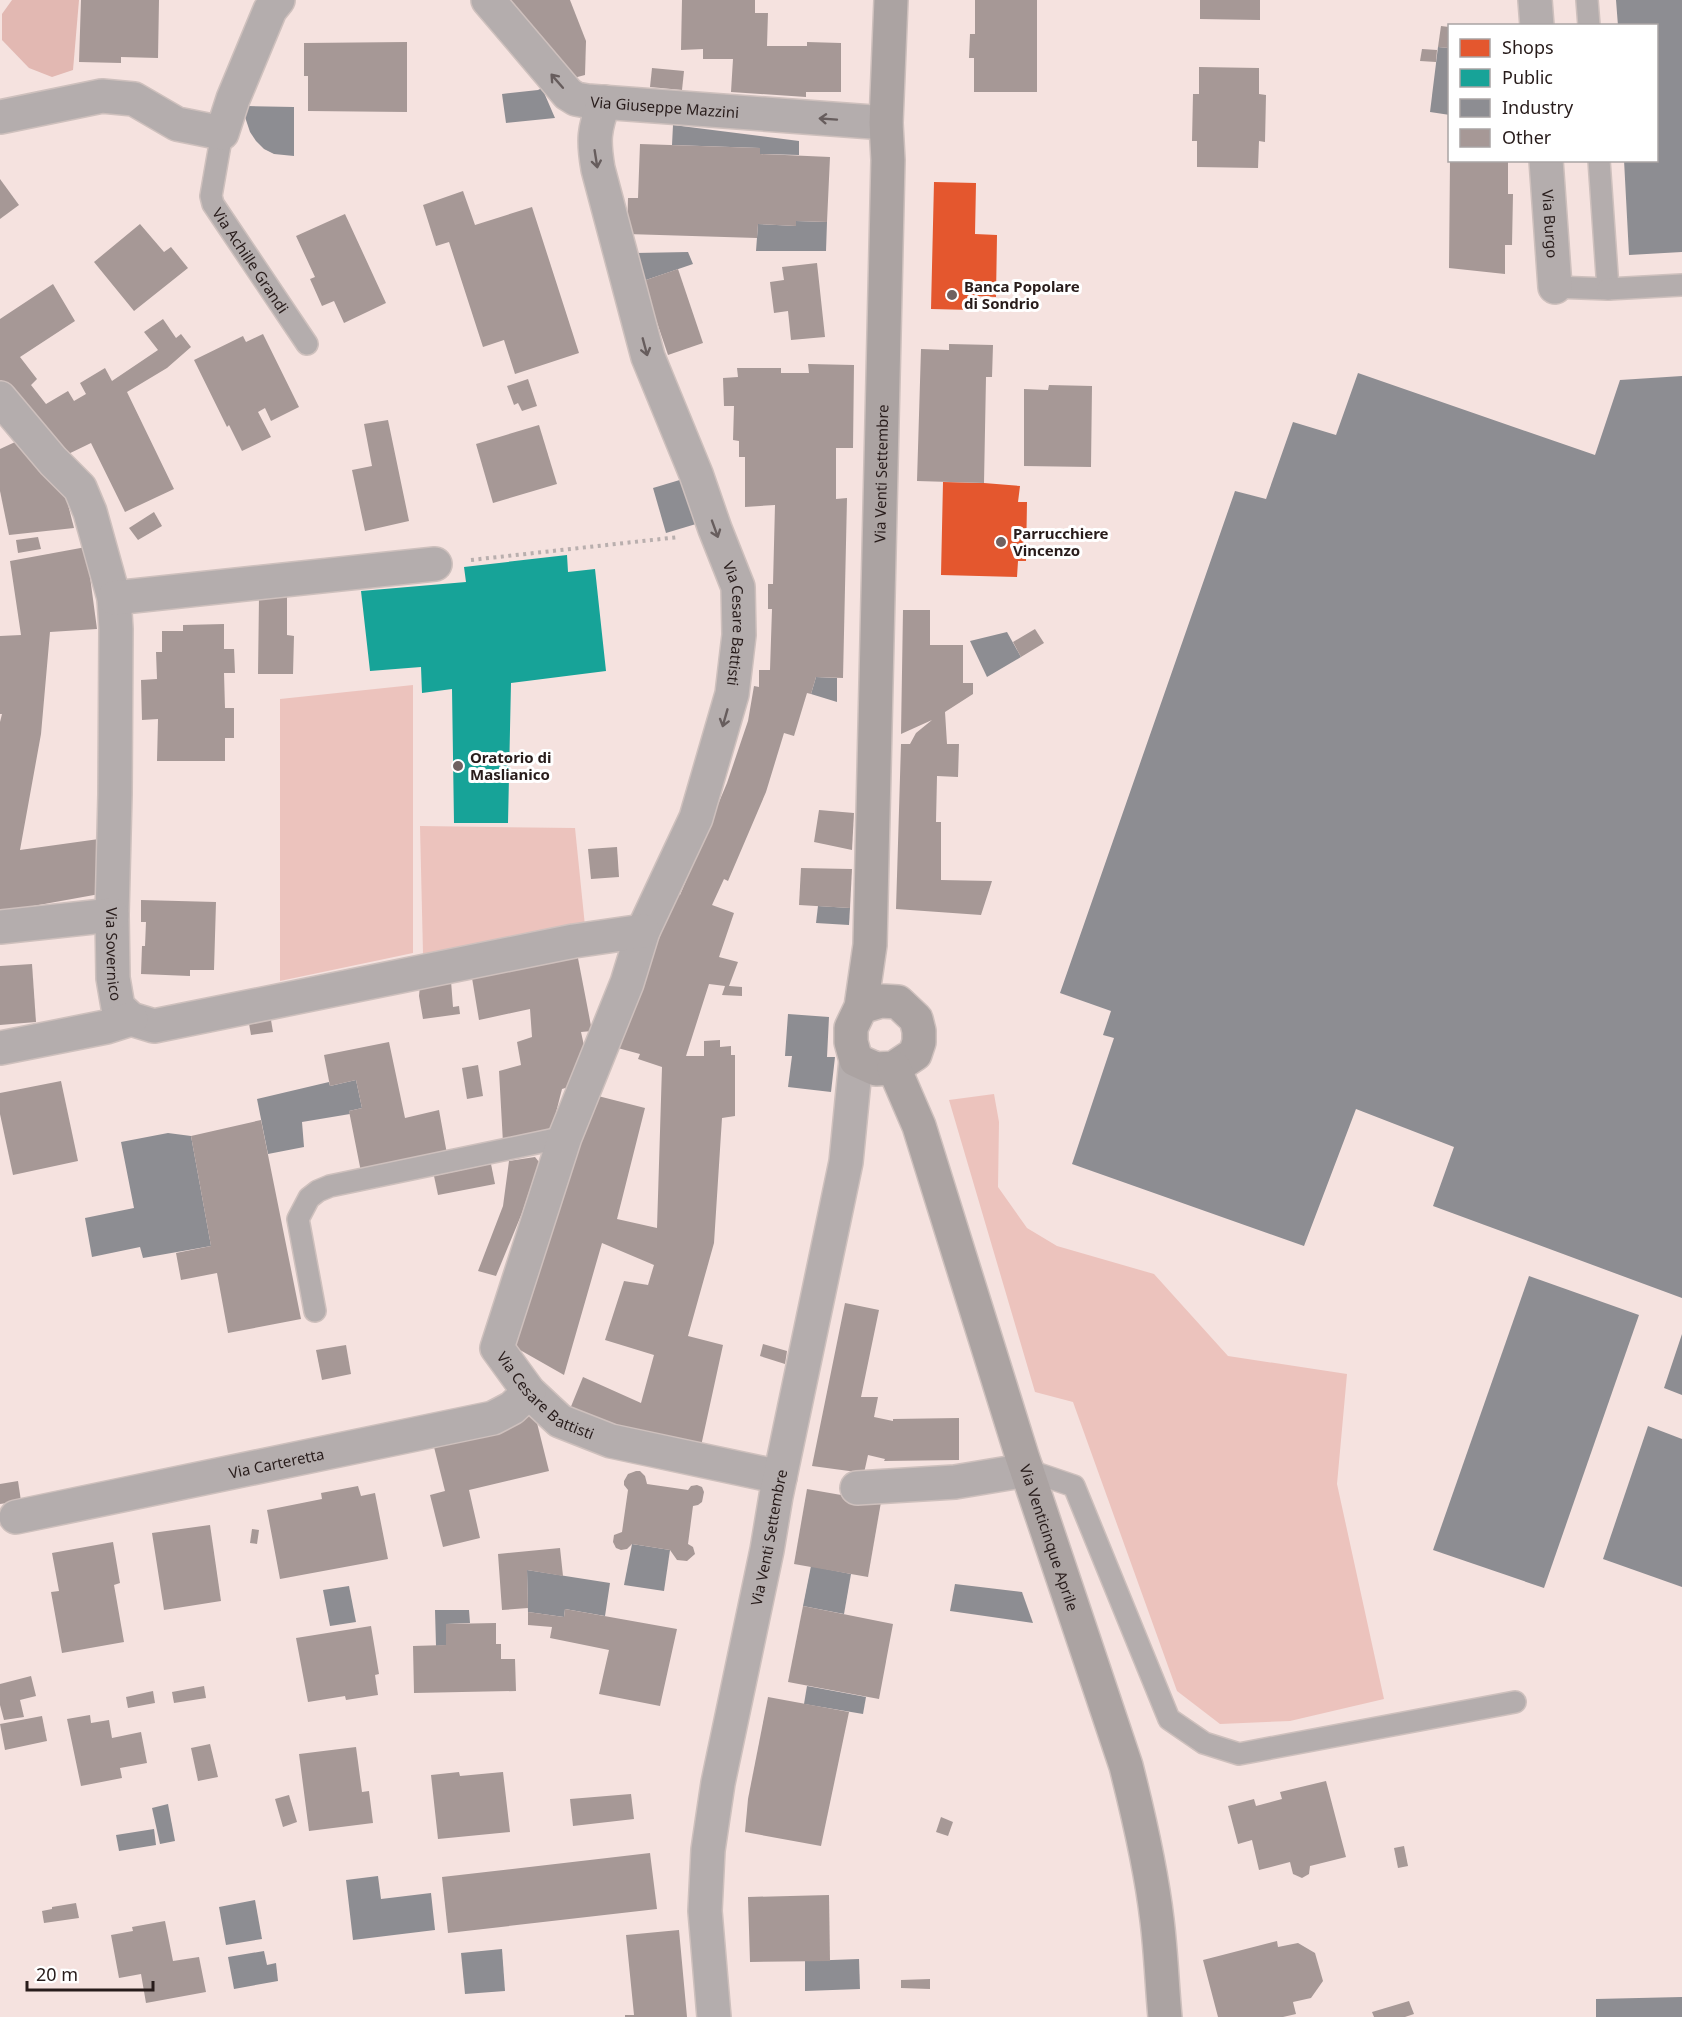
<svg xmlns="http://www.w3.org/2000/svg" width="1682" height="2017" font-family="'Noto Sans',sans-serif">
<style>
.green{fill:#ecc3bd}
.forest{fill:#e2b8b2}
.shops{fill:#e4572e}
.public{fill:#17a398}
.industry{fill:#8d8d92}
.building{fill:#a69896}
.lines{fill:none;stroke-linecap:round;stroke-linejoin:round}
.lane-casing{stroke:#cec0bd;stroke-width:24}
.street-casing{stroke:#cec0bd;stroke-width:36}
.secondary-casing{stroke:#cec0bd;stroke-width:36}
.path{stroke:#b9afae;stroke-width:4;stroke-dasharray:3 4.5;stroke-linecap:butt}
.lane{stroke:#b4adad;stroke-width:21}
.street{stroke:#b4adad;stroke-width:33}
.secondary{stroke:#aba3a2;stroke-width:33}
.oneway{stroke:#675d5d}
.poi-dot{fill:#706160;stroke:#fff;stroke-width:2}
.labels{text-anchor:middle;dominant-baseline:central;stroke-width:6;stroke-linejoin:round;paint-order:stroke}
.street-label{font-size:15px;fill:#281c1b;stroke:#fff}
.poi-label{font-size:15px;font-weight:bold;fill:#281c1b;stroke:#fff;text-anchor:start}
</style>
<rect width="100%" height="100%" fill="#f5e2df"/>
<!-- green -->
<g class="green">
<polygon points="413,685 413,953 280,981 280,699"/>
<polygon points="420,826 575,828 585,926 423,954"/>
<polygon points="994,1094 999,1122 998,1187 1027,1228 1057,1246 1154,1274 1228,1356 1347,1374 1337,1484 1384,1699 1290,1721 1220,1724 1177,1691 1073,1402 1035,1392 949,1100"/>
</g>
<!-- forest -->
<polygon class="forest" points="12,0 79,0 73,70 52,77 29,68 2,40 2,14"/>
<!-- shops -->
<g class="shops">
<polygon points="934,182 976,183 975,234 997,235 996,297 974,296 973,310 931,309"/>
<polygon points="943,482 984,483 1020,486 1018,502 1027,502 1026,561 1018,561 1017,577 941,575"/>
</g>
<!-- public -->
<polygon class="public" points="567,555 568,572 595,569 606,671 511,683 508,823 454,823 452,689 422,693 421,667 370,671 361,591 466,582 464,567"/>
<!-- industry -->
<g class="industry">
<polygon points="1616,0 1682,0 1682,252 1629,255 1624,160 1656,160 1656,26 1618,26"/>
<polygon points="1438,47 1450,48 1450,115 1430,112"/>
<polygon points="542,88 555,118 506,123 502,94 538,90"/>
<polygon points="247,106 294,107 294,156 274,154 264,149 256,141 250,132 245,117"/>
<polygon points="673,125 799,141 799,155 760,154 760,148 672,145"/>
<polygon points="796,221 827,222 826,251 756,251 758,224 796,226"/>
<polygon points="688,252 693,264 643,281 635,253"/>
<polygon points="1358,373 1595,455 1620,380 1682,376 1682,1298 1433,1206 1454,1147 1356,1109 1304,1246 1072,1164 1114,1038 1103,1035 1111,1011 1060,993 1235,491 1266,499 1293,422 1336,435"/>
<polygon points="683,479 696,524 666,533 653,488"/>
<polygon points="1007,632 1021,657 987,677 970,641"/>
<polygon points="816,677 837,678 837,702 811,694"/>
<polygon points="818,906 850,908 849,925 816,923"/>
<polygon points="788,1014 829,1017 827,1057 835,1057 831,1092 788,1087 792,1056 785,1056"/>
<polygon points="356,1080 362,1108 349,1111 350,1114 302,1122 304,1147 268,1154 257,1099 329,1082 330,1086"/>
<polygon points="168,1133 191,1136 211,1246 143,1258 140,1247 92,1257 85,1218 134,1208 121,1142"/>
<polygon points="1529,1276 1639,1315 1544,1588 1433,1550"/>
<polygon points="1682,1334 1682,1395 1664,1388"/>
<polygon points="1648,1426 1682,1439 1682,1587 1603,1559"/>
<polygon points="632,1544 670,1550 664,1591 624,1585"/>
<polygon points="811,1566 851,1574 844,1614 803,1606"/>
<polygon points="527,1570 610,1583 605,1616 565,1609 564,1617 528,1612"/>
<polygon points="955,1584 1022,1592 1033,1623 950,1611"/>
<polygon points="349,1586 356,1622 330,1626 323,1590"/>
<polygon points="435,1610 469,1610 470,1623 446,1624 446,1645 436,1646"/>
<polygon points="807,1686 866,1697 863,1714 804,1704"/>
<polygon points="168,1804 175,1841 160,1844 152,1808"/>
<polygon points="154,1829 156,1845 119,1851 116,1835"/>
<polygon points="378,1876 381,1899 431,1893 435,1930 353,1940 346,1880"/>
<polygon points="255,1900 262,1939 226,1945 219,1907"/>
<polygon points="502,1949 505,1991 465,1994 461,1953"/>
<polygon points="264,1951 267,1965 276,1963 278,1981 234,1989 228,1957"/>
<polygon points="859,1959 860,1989 805,1991 805,1961"/>
<polygon points="1682,1997 1682,2017 1596,2017 1596,1999"/>
</g>
<!-- building -->
<g class="building">
<polygon points="81,0 159,0 158,58 121,57 121,63 79,62"/>
<polygon points="503,0 570,0 586,41 585,75 566,80"/>
<polygon points="682,0 755,0 755,13 768,13 767,46 807,46 807,42 841,43 841,92 806,92 806,97 731,92 733,59 703,59 703,49 681,50"/>
<polygon points="975,0 1037,0 1037,92 974,92 974,58 969,58 970,34 975,34"/>
<polygon points="1200,0 1260,0 1260,20 1200,19"/>
<polygon points="1441,26 1449,27 1449,48 1438,47"/>
<polygon points="407,42 407,112 308,111 308,76 304,76 304,43"/>
<polygon points="1422,49 1437,50 1436,62 1420,61"/>
<polygon points="1199,67 1259,68 1259,94 1266,95 1265,142 1259,141 1258,168 1197,167 1197,141 1192,141 1193,94 1199,94"/>
<polygon points="652,68 684,71 682,90 650,87"/>
<polygon points="640,144 760,148 760,154 830,157 827,222 796,221 796,226 758,224 757,238 627,234 628,198 638,198"/>
<polygon points="1450,160 1508,160 1508,194 1513,194 1512,245 1505,245 1505,274 1449,268"/>
<polygon points="0,179 19,205 0,219"/>
<polygon points="463,191 475,225 532,207 579,353 515,374 504,340 483,347 449,242 436,246 423,205"/>
<polygon points="345,214 386,303 344,323 334,301 322,306 310,279 315,277 296,236"/>
<polygon points="140,224 164,252 171,247 188,268 134,311 94,262"/>
<polygon points="817,263 825,337 791,340 788,311 774,313 770,282 784,280 782,267"/>
<polygon points="678,269 703,343 668,355 643,281"/>
<polygon points="53,284 75,321 20,357 37,379 31,385 46,404 68,391 74,401 86,394 80,383 105,368 112,381 158,350 144,332 163,319 176,338 181,334 191,347 167,368 127,392 174,489 125,512 91,443 60,458 0,388 0,319"/>
<polygon points="263,334 299,407 271,421 265,408 258,412 271,437 242,451 229,425 227,427 194,360 243,336 246,342"/>
<polygon points="949,344 993,345 992,377 986,377 984,483 917,481 921,349 949,350"/>
<polygon points="808,364 854,365 853,448 836,448 836,499 847,498 843,678 816,677 811,694 807,693 794,736 784,733 766,792 728,881 724,879 712,905 734,913 719,957 738,962 729,986 742,987 742,996 722,995 725,986 709,984 686,1056 704,1056 704,1041 720,1040 720,1047 731,1046 731,1055 735,1055 735,1116 722,1118 714,1243 688,1336 723,1345 701,1446 637,1433 570,1409 583,1377 641,1403 654,1355 605,1340 624,1281 648,1285 654,1265 602,1243 564,1375 513,1346 532,1274 598,1096 645,1108 617,1219 657,1228 662,1067 638,1059 640,1054 614,1047 647,955 678,894 680,895 727,783 748,721 754,686 759,687 759,670 770,670 772,609 768,609 768,584 773,584 775,505 745,507 745,457 739,457 739,441 733,440 734,406 724,406 723,378 738,377 737,368 781,368 781,373 809,373"/>
<polygon points="528,379 537,406 522,411 518,403 514,405 507,386"/>
<polygon points="1049,385 1092,386 1091,467 1024,466 1024,389 1048,390"/>
<polygon points="388,420 409,521 365,531 352,470 372,466 364,424"/>
<polygon points="539,425 557,484 493,503 476,444"/>
<polygon points="26,437 62,481 74,528 9,535 0,491 0,449"/>
<polygon points="154,512 162,526 138,540 129,528"/>
<polygon points="38,537 41,549 18,553 16,540"/>
<polygon points="86,547 97,629 50,632 41,734 20,850 106,838 105,893 0,912 0,722 2,714 0,714 0,636 21,635 10,561"/>
<polygon points="287,594 287,635 294,636 293,674 258,674 259,597"/>
<polygon points="903,610 930,610 930,645 963,645 963,683 973,683 973,694 945,712 947,744 959,744 958,777 937,776 936,822 941,822 941,880 992,881 981,915 896,909 901,744 910,744 916,733 932,720 901,734"/>
<polygon points="224,624 224,649 234,649 235,673 224,673 225,708 234,708 234,738 225,738 225,761 157,761 158,719 142,720 141,680 157,679 156,652 162,652 162,631 183,631 183,625"/>
<polygon points="1035,629 1044,643 1021,657 1013,642"/>
<polygon points="819,810 854,813 852,850 814,842"/>
<polygon points="617,847 619,877 591,879 588,849"/>
<polygon points="801,868 852,869 850,908 799,905"/>
<polygon points="141,900 216,902 214,970 190,970 190,976 141,974 142,946 145,946 146,922 141,922"/>
<polygon points="577,953 592,1031 581,1032 585,1050 575,1085 562,1089 550,1136 503,1143 499,1071 521,1065 517,1042 532,1037 530,1009 479,1020 472,978"/>
<polygon points="32,964 36,1022 0,1025 0,966"/>
<polygon points="451,981 453,1007 459,1006 460,1014 423,1019 419,996 420,985"/>
<polygon points="270,1014 273,1032 251,1035 248,1018"/>
<polygon points="389,1042 405,1118 439,1110 447,1154 361,1172 349,1111 362,1108 356,1080 330,1086 324,1055"/>
<polygon points="478,1065 483,1096 467,1099 462,1068"/>
<polygon points="61,1081 78,1161 13,1175 0,1114 0,1093"/>
<polygon points="261,1120 301,1319 228,1333 217,1273 181,1280 176,1253 211,1246 191,1136"/>
<polygon points="535,1157 539,1162 522,1213 496,1276 478,1271 503,1206 509,1161"/>
<polygon points="491,1164 495,1184 438,1195 434,1176"/>
<polygon points="845,1303 879,1310 861,1397 878,1397 874,1417 893,1421 893,1419 959,1418 959,1460 884,1461 885,1459 868,1455 864,1473 812,1466"/>
<polygon points="763,1344 787,1351 785,1364 760,1356"/>
<polygon points="346,1345 351,1374 322,1380 316,1350"/>
<polygon points="535,1415 549,1471 469,1490 480,1538 443,1547 430,1495 445,1491 432,1439"/>
<polygon points="636,1471 640,1471 645,1476 647,1484 688,1490 691,1486 697,1485 702,1487 704,1492 702,1502 698,1505 693,1506 688,1544 693,1547 695,1554 687,1561 677,1560 670,1550 632,1544 627,1549 621,1550 616,1548 613,1542 614,1535 622,1532 628,1490 624,1485 624,1481 628,1474"/>
<polygon points="18,1481 21,1501 0,1504 0,1484"/>
<polygon points="358,1486 361,1496 375,1493 388,1559 280,1579 267,1510 322,1499 321,1493"/>
<polygon points="807,1489 881,1502 868,1577 794,1564"/>
<polygon points="210,1525 221,1601 164,1610 152,1533"/>
<polygon points="252,1529 259,1530 257,1544 250,1543"/>
<polygon points="113,1542 120,1583 114,1585 124,1642 62,1653 51,1592 59,1591 52,1553"/>
<polygon points="560,1548 563,1576 527,1570 528,1608 502,1610 498,1554"/>
<polygon points="803,1606 893,1624 879,1699 788,1682"/>
<polygon points="565,1609 677,1629 660,1706 599,1694 609,1650 550,1638 552,1627 528,1625 528,1612 564,1617"/>
<polygon points="496,1623 496,1644 501,1644 501,1659 515,1659 516,1691 414,1693 413,1646 446,1645 446,1624"/>
<polygon points="371,1626 379,1674 375,1675 378,1695 346,1700 345,1696 308,1702 296,1638"/>
<polygon points="31,1676 36,1696 20,1700 24,1717 4,1720 0,1705 0,1684"/>
<polygon points="204,1686 206,1698 174,1703 172,1692"/>
<polygon points="153,1691 155,1703 128,1708 126,1697"/>
<polygon points="768,1697 849,1712 821,1846 745,1832 748,1799"/>
<polygon points="90,1715 91,1723 109,1720 112,1738 141,1732 147,1763 120,1768 122,1778 81,1786 67,1719"/>
<polygon points="42,1716 47,1741 5,1750 0,1724"/>
<polygon points="210,1744 218,1777 198,1781 191,1748"/>
<polygon points="356,1747 362,1792 369,1791 373,1823 309,1831 299,1754"/>
<polygon points="459,1772 460,1776 503,1772 510,1832 438,1839 431,1775"/>
<polygon points="1326,1781 1346,1857 1310,1866 1309,1874 1302,1878 1293,1874 1290,1862 1259,1870 1252,1840 1238,1844 1228,1806 1254,1799 1256,1806 1282,1799 1280,1792"/>
<polygon points="631,1794 634,1819 573,1826 570,1799"/>
<polygon points="289,1795 297,1822 283,1827 275,1799"/>
<polygon points="941,1817 953,1822 948,1836 936,1832"/>
<polygon points="1404,1846 1408,1866 1398,1868 1394,1848"/>
<polygon points="650,1853 657,1909 448,1933 442,1877"/>
<polygon points="829,1895 830,1961 750,1962 748,1897"/>
<polygon points="76,1903 79,1918 44,1923 42,1911 52,1909 52,1907"/>
<polygon points="165,1921 173,1961 199,1957 206,1992 146,2003 141,1974 119,1978 111,1935 133,1931 132,1927"/>
<polygon points="679,1930 687,2017 625,2017 625,2015 634,2015 626,1935"/>
<polygon points="1277,1941 1278,1947 1298,1943 1315,1953 1323,1981 1311,1998 1293,2002 1296,2014 1283,2017 1218,2017 1203,1960"/>
<polygon points="930,1979 930,1989 901,1988 901,1980"/>
<polygon points="1409,2001 1414,2014 1405,2017 1374,2017 1372,2012"/>
</g>
<g class="lines">
<defs>
<g id="lane">
<polyline points="1587,0 1589,26"/>
<path id="s1" d="M222 133 211 196 213 204 307 344"/>
<polyline points="1555,287 1608,289 1599,160"/>
<polyline points="1608,289 1682,285"/>
<polyline points="315,1311 298,1219 309,1198 318,1191 330,1186 565,1137"/>
<polyline points="1027,1470 1074,1486 1169,1719 1204,1743 1239,1754 1515,1702"/>
</g>
<g id="street">
<path id="s2" d="M488 0 568 94 576 99 587 101 886 123"/>
<polyline points="1535,0 1537,26"/>
<path id="s3" d="M604 102C594 130 593 140 598 169L648 357 696 474 715 529 738 587 739 635 732 694 696 818 643 931 627 983 565 1137 497 1348 529 1392 560 1421 611 1441 780 1477"/>
<polyline points="0,117 102,96 134,99 177,124 222,133 233,99 270,10 278,0"/>
<path id="s4" d="M1546 160 1555 287"/>
<path id="s5" d="M0 398 53 461 80 488 90 512 114 598 116 629 115 794 112 915 113 978 118 1007 131 1019 154 1026 574 941 643 931"/>
<polyline points="114,598 435,564"/>
<polyline points="0,927 112,915"/>
<polyline points="0,1048 106,1027 131,1019"/>
<polyline points="857,1488 955,1482 1027,1470"/>
<path id="s6" d="M16 1517 493 1418 512 1408 529 1392"/>
<path id="s7" d="M714 2017 705 1911 708 1850 718 1783 767 1550 776 1496 846 1162 856 1060"/>
</g>
<g id="secondary">
<path id="s8" d="M861 1007 881 1001 898 1002 916 1019 919 1031V1042L915 1054 894 1068 876 1069 856 1060 851 1042V1028L861 1007 870 945 888 160 886 123 891 0"/>
<path id="s9" d="M894 1068 919 1126 1022 1456 1126 1766C1139 1817 1151 1868 1157 1920 1161 1952 1162 1985 1165 2017"/>
</g>
</defs>
<!-- lane casing -->
<use href="#lane" class="lane-casing"/>
<!-- street casing -->
<use href="#street" class="street-casing"/>
<!-- secondary casing -->
<use href="#secondary" class="secondary-casing"/>
<!-- path -->
<polyline class="path" points="471,560 679,537"/>
<!-- lane -->
<use href="#lane" class="lane"/>
<!-- street -->
<use href="#street" class="street"/>
<!-- secondary -->
<use href="#secondary" class="secondary"/>
</g>
<!-- one-way arrows -->
<defs><path id="oneway-shaft" d="M-6 0H5M1.5-3L5.5 0L1.5 3" fill="none" stroke-width="1.6" stroke-linecap="round" stroke-linejoin="round" transform="scale(1.5)"/></defs>
<g class="oneway">
<use href="#oneway-shaft" transform="translate(557 81) rotate(-131)"/>
<use href="#oneway-shaft" transform="translate(828 119) rotate(-176)"/>
<use href="#oneway-shaft" transform="translate(596 159) rotate(81)"/>
<use href="#oneway-shaft" transform="translate(645 347) rotate(75)"/>
<use href="#oneway-shaft" transform="translate(715 529) rotate(70)"/>
<use href="#oneway-shaft" transform="translate(725 718) rotate(106)"/>
</g>
<!-- markers -->
<g class="poi-dot">
<circle cx="952" cy="295" r="6"/>
<circle cx="1001" cy="542" r="6"/>
<circle cx="458" cy="766" r="6"/>
</g>
<g class="labels">
<!-- street labels -->
<g class="street-label">
<text stroke="none"><textPath href="#s2" startOffset="222">Via Giuseppe Mazzini</textPath></text>
<text stroke="none"><textPath href="#s4" startOffset="64">Via Burgo</textPath></text>
<text stroke="none"><textPath href="#s1" startOffset="140">Via Achille Grandi</textPath></text>
<text stroke="none"><textPath href="#s8" startOffset="754">Via Venti Settembre</textPath></text>
<text stroke="none"><textPath href="#s3" startOffset="546">Via Cesare Battisti</textPath></text>
<text stroke="none"><textPath href="#s5" startOffset="592">Via Sovernico</textPath></text>
<text stroke="none"><textPath href="#s3" startOffset="1383">Via Cesare Battisti</textPath></text>
<text stroke="none"><textPath href="#s6" startOffset="266">Via Carteretta</textPath></text>
<text stroke="none"><textPath href="#s7" startOffset="486">Via Venti Settembre</textPath></text>
<text stroke="none"><textPath href="#s9" startOffset="495">Via Venticinque Aprile</textPath></text>
</g>
<!-- poi labels -->
<g class="poi-label">
<text x="964" y="286">Banca Popolare<tspan x="964" dy="17">di Sondrio</tspan></text>
<text x="1013" y="533">Parrucchiere<tspan x="1013" dy="17">Vincenzo</tspan></text>
<text x="470" y="757">Oratorio di<tspan x="470" dy="17">Maslianico</tspan></text>
</g>
</g>
<!-- legend -->
<rect x="1448" y="24" width="210" height="138" fill="#ffffff" stroke="#a9a4a4" stroke-width="1.5"/>
<rect x="1460" y="39" width="30" height="18" fill="#e4572e" stroke="#a9a4a4" stroke-width="1.5"/>
<text x="1502" y="54" font-size="18" fill="#281c1b">Shops</text>
<rect x="1460" y="69" width="30" height="18" fill="#17a398" stroke="#a9a4a4" stroke-width="1.5"/>
<text x="1502" y="84" font-size="18" fill="#281c1b">Public</text>
<rect x="1460" y="99" width="30" height="18" fill="#8d8d92" stroke="#a9a4a4" stroke-width="1.5"/>
<text x="1502" y="114" font-size="18" fill="#281c1b">Industry</text>
<rect x="1460" y="129" width="30" height="18" fill="#a69896" stroke="#a9a4a4" stroke-width="1.5"/>
<text x="1502" y="144" font-size="18" fill="#281c1b">Other</text>
<!-- scale -->
<path d="M27 1981v9h126v-9" fill="none" stroke="#281c1b" stroke-width="3"/>
<text x="36" y="1981" font-size="18" fill="#281c1b" stroke="#ffffff" stroke-width="4.5" paint-order="stroke">20 m</text>
</svg>
